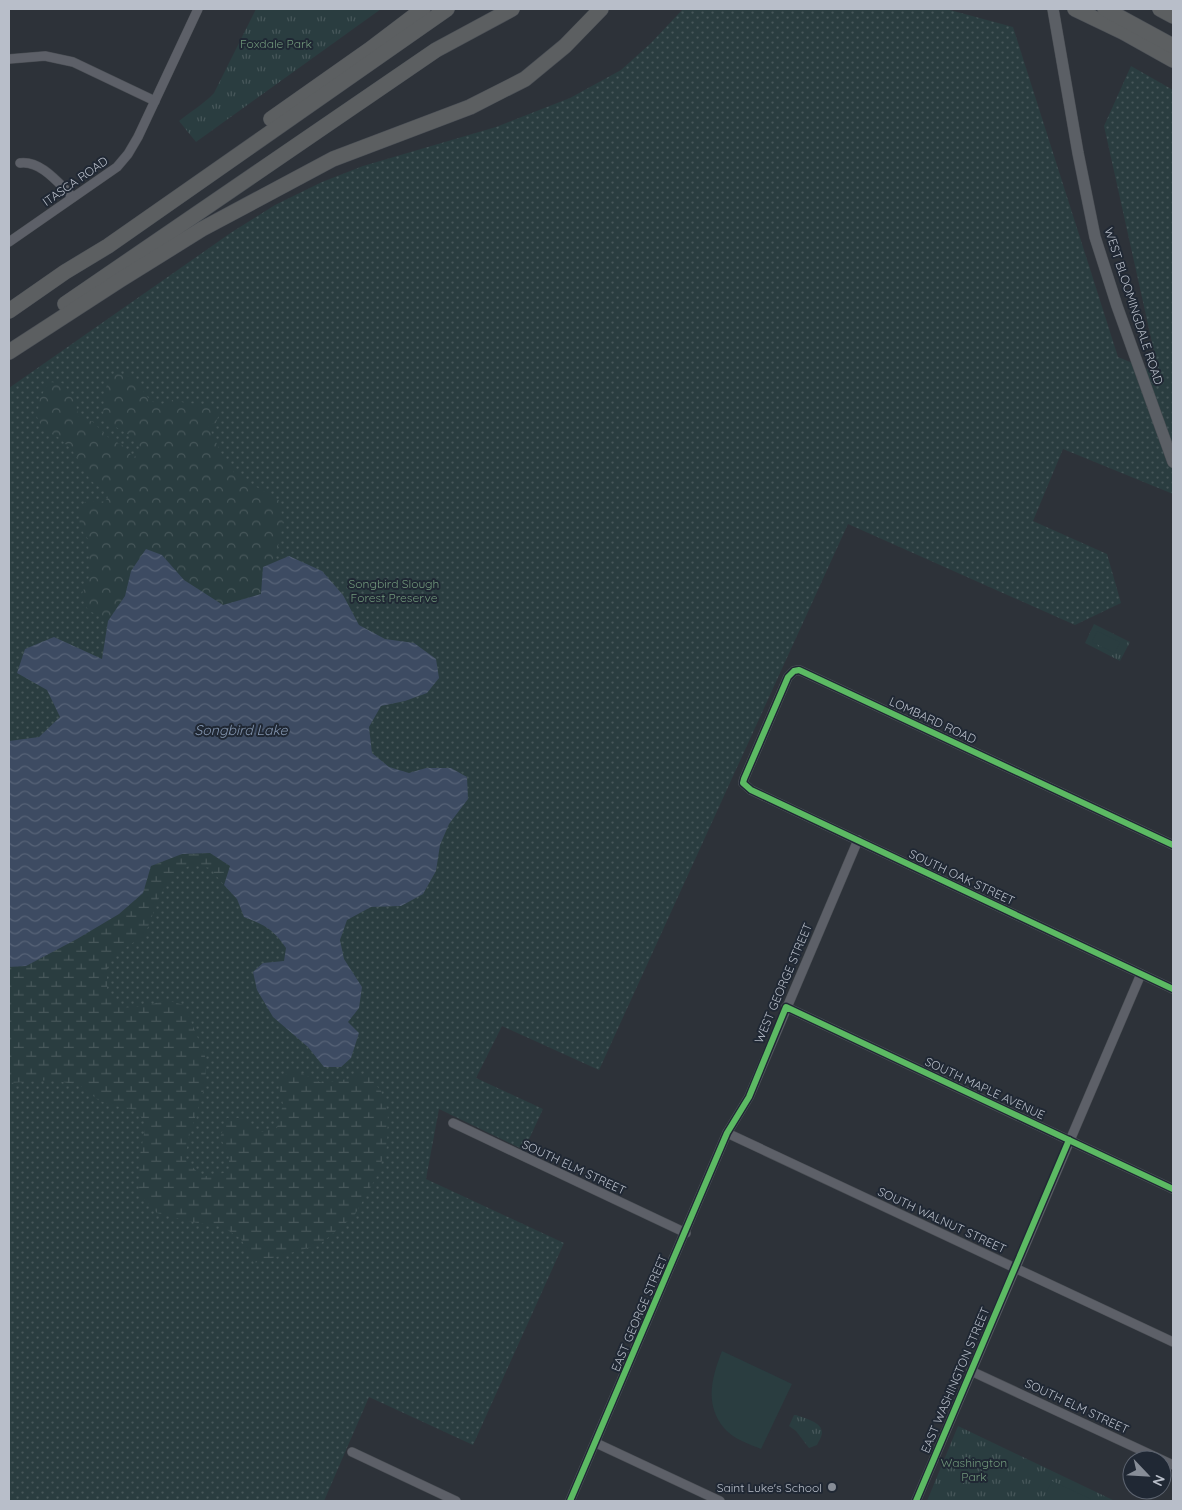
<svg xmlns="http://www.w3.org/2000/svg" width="1182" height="1510" font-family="Quicksand,sans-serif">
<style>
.grass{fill:url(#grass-dots)}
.forest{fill:url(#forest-crowns)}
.wetland{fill:url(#wetland-marsh)}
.park{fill:url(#park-tufts)}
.pitch{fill:#2a3d40}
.water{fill:url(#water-waves)}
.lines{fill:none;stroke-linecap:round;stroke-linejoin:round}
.street-casing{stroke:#4a4e54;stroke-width:10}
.secondary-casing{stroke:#4a4e54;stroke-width:12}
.highway-casing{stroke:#494e55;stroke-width:16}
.street{stroke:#5d6068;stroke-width:9}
.secondary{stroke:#5b5f65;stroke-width:11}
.highway{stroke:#5c5f61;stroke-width:15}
.cycleway-casing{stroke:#202834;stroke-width:9}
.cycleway{stroke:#5cba63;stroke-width:6}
.poi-dot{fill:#878d97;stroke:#202834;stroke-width:2}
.labels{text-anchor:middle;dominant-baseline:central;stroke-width:4;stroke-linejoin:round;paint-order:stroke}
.park-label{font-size:12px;fill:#71987b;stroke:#202834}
.street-label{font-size:12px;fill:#b8bec9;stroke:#202834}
.poi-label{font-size:12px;fill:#b8bec9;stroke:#202834;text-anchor:end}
.water-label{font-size:14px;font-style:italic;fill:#8294ae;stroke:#202834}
</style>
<defs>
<pattern id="grass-dots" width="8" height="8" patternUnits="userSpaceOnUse" patternTransform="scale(1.25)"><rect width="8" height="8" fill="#2a3d40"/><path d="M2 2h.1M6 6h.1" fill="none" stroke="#47575a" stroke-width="1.8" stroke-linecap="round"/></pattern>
<pattern id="forest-crowns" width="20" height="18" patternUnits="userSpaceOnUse" patternTransform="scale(1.25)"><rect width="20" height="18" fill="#2a3d40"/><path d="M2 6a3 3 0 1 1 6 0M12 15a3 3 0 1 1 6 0" fill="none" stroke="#47575a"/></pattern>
<pattern id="wetland-marsh" width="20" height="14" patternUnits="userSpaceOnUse" patternTransform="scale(1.25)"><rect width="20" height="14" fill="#2a3d40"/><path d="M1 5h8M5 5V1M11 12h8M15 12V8" fill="none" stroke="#47575a"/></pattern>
<pattern id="park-tufts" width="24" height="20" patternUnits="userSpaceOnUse" patternTransform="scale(1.25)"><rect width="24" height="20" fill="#2a3d40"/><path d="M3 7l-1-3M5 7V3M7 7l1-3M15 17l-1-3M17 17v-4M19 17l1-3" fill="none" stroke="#47575a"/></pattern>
<pattern id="water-waves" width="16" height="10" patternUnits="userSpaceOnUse" patternTransform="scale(1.25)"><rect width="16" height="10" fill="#3d4b62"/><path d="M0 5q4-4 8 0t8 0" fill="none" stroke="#576377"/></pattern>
</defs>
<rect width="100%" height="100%" fill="#2d3239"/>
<!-- grass -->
<polygon class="grass" points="683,9 946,9 1013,27 1118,357 1159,374 1104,126 1131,66 1173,90 1173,494 1063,449 1033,521 1107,554 1121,603 1075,625 848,524 599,1070 502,1026 476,1078 543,1109 524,1150 439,1109 426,1179 564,1243 473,1445 369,1397 324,1501 9,1501 9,388 232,232 275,205 322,182 363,166 496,127 570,98 621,70 651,43"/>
<!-- forest -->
<path class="forest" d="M117 374 132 377 150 400 159 405 173 400 186 403 215 405 219 414 216 423 208 425 224 459 235 474 280 501 283 525 274 563 263 568 261 594 222 605 184 580 162 555 131 571 125 596 108 621 88 610 81 596 92 570 89 557 88 539 80 528 79 512 84 503 90 499 96 503 104 502 108 497 103 490 90 480 81 463 71 449 58 437 43 430 37 417 40 398 49 382 62 383C74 395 76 400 78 416L93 422 108 437 125 447 133 458 141 451 138 440 114 426 103 417 104 398 108 380Z"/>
<!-- wetland -->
<polygon class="wetland" points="210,853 230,866 224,885 210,868 192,864 173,875 160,895 145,935 111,957 107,968 107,993 121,1008 146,1006 166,1000 184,1005 205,1055 206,1083 189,1137 185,1159 202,1177 229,1172 229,1153 220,1138 227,1118 242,1118 257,1133 277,1128 283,1104 278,1082 292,1069 322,1083 348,1079 366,1073 381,1091 388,1112 387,1146 376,1178 354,1216 319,1245 254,1263 241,1239 223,1227 192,1222 157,1213 139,1194 140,1155 146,1124 136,1110 111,1105 98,1100 80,1085 51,1080 9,1083 9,967 22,966 143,893 151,866 182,854"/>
<!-- park -->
<g class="park">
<path d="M256 9H381L196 142 179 121C191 111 204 104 214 93Z"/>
<polygon points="1094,624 1130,642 1120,661 1085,643"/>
<path d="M794 1415H796C803 1418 823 1422 822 1433 822 1436 819 1441 817 1445L809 1448 796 1431 789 1426Z"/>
<polygon points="958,1426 1115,1501 927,1501"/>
</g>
<!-- pitch -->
<g class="pitch">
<polygon points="1097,631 1120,642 1115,653 1092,642"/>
<path d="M722 1351 792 1384 761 1449C749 1444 733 1439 724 1428 704 1404 712 1377 722 1351Z"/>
<polygon points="1052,1481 1095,1501 1042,1501"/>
</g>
<!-- water -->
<path class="water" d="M146 549 162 555 184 580 223 605 261 594 263 567 289 556 322 571 343 595 359 625 385 639 414 643 436 659 439 678 427 693 405 701 381 706 369 727 372 753 389 767 409 773 426 768H451L467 777 468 799 449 824 440 845 436 871 423 894 401 906 371 907 347 920 340 940 344 959 362 987 359 1008 348 1022 359 1033 351 1058 341 1067H324L308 1047 273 1017 257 990 253 972 263 963 284 961 286 948C273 929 265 925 244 917L237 899 224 885 230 866 210 853 182 854 151 866 143 893 119 914 77 939 26 966 9 967V741L39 737 60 717 47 690 17 673 25 649 54 637 102 659 108 621 125 596 131 571Z"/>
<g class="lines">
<defs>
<g id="street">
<polyline points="9,59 45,56 73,62 155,101"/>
<path d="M20 163C41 160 59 184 73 197"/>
<polyline points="9,242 117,167 128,154 138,137 198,9"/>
<polyline points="1173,845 799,670 794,671 788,677 744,779 743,783 751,790 1173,989"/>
<polyline points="786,1007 1173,1189"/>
<polyline points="453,1123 686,1233"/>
<polyline points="727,1133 1173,1342"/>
<polyline points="971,1371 1173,1465"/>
<polyline points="596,1443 720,1501"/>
<polyline points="352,1452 456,1501"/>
<polyline points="570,1501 727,1133 749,1097 858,840"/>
<polyline points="916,1501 1141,974"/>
</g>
<polyline id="secondary" points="1053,9 1078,153 1095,237 1117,306 1173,462"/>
<g id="highway">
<polyline points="1075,9 1123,32 1173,60"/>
<polyline points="1105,9 1173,46"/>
<polyline points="1160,9 1173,16"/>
<polyline points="271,119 369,50 423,9"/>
<polyline points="65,304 436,50 512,9"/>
<polyline points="9,311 65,272 108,246 447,9"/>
<polyline points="9,352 120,280 202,229 333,159 470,107 525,79 565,46 601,9"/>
</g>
</defs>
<!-- street casing -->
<use href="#street" class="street-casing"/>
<!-- secondary casing -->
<use href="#secondary" class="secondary-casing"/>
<!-- highway casing -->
<use href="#highway" class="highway-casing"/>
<!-- street -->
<use href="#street" class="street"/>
<!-- secondary -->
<use href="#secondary" class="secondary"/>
<!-- highway -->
<use href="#highway" class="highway"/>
<defs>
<g id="cycleway">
<polyline points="1173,845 799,670 794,671 788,677 744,779 743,783 751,790 1173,989"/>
<polyline points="570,1501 727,1133 749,1097 786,1007 1173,1189"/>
<polyline points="916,1501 1069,1140"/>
</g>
</defs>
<!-- cycleway casing -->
<use href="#cycleway" class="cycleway-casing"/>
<!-- cycleway -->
<use href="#cycleway" class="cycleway"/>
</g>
<!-- markers -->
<circle class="poi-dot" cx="832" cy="1487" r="5"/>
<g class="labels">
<!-- park labels -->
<g class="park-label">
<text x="276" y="43">Foxdale Park</text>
<text x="394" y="583">Songbird Slough<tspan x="394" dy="14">Forest Preserve</tspan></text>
<text x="974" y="1462">Washington<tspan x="974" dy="14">Park</tspan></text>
</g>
<!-- street labels -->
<g class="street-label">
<text transform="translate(75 181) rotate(-35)">ITASCA ROAD</text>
<text transform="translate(1134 306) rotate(72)">WEST BLOOMINGDALE ROAD</text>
<text transform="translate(933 720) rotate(25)">LOMBARD ROAD</text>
<text transform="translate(962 877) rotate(25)">SOUTH OAK STREET</text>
<text transform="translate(783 983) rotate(-67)">WEST GEORGE STREET</text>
<text transform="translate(985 1088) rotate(25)">SOUTH MAPLE AVENUE</text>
<text transform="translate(574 1167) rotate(25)">SOUTH ELM STREET</text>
<text transform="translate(942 1220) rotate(25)">SOUTH WALNUT STREET</text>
<text transform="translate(639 1313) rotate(-67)">EAST GEORGE STREET</text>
<text transform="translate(955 1380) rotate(-67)">EAST WASHINGTON STREET</text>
<text transform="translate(1077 1406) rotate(25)">SOUTH ELM STREET</text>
</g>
<!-- poi labels -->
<g class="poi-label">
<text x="822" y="1487">Saint Luke's School</text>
</g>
<!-- water labels -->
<g class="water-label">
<text x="241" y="730">Songbird Lake</text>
</g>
</g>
<!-- border -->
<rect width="1182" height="1510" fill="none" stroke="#b8bec9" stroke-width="20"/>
<!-- north arrow -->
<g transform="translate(1147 1475) rotate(115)"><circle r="24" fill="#202834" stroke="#5d6470"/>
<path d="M0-4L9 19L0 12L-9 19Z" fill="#878d97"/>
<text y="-8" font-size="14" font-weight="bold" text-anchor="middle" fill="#b8bec9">N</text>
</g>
</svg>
